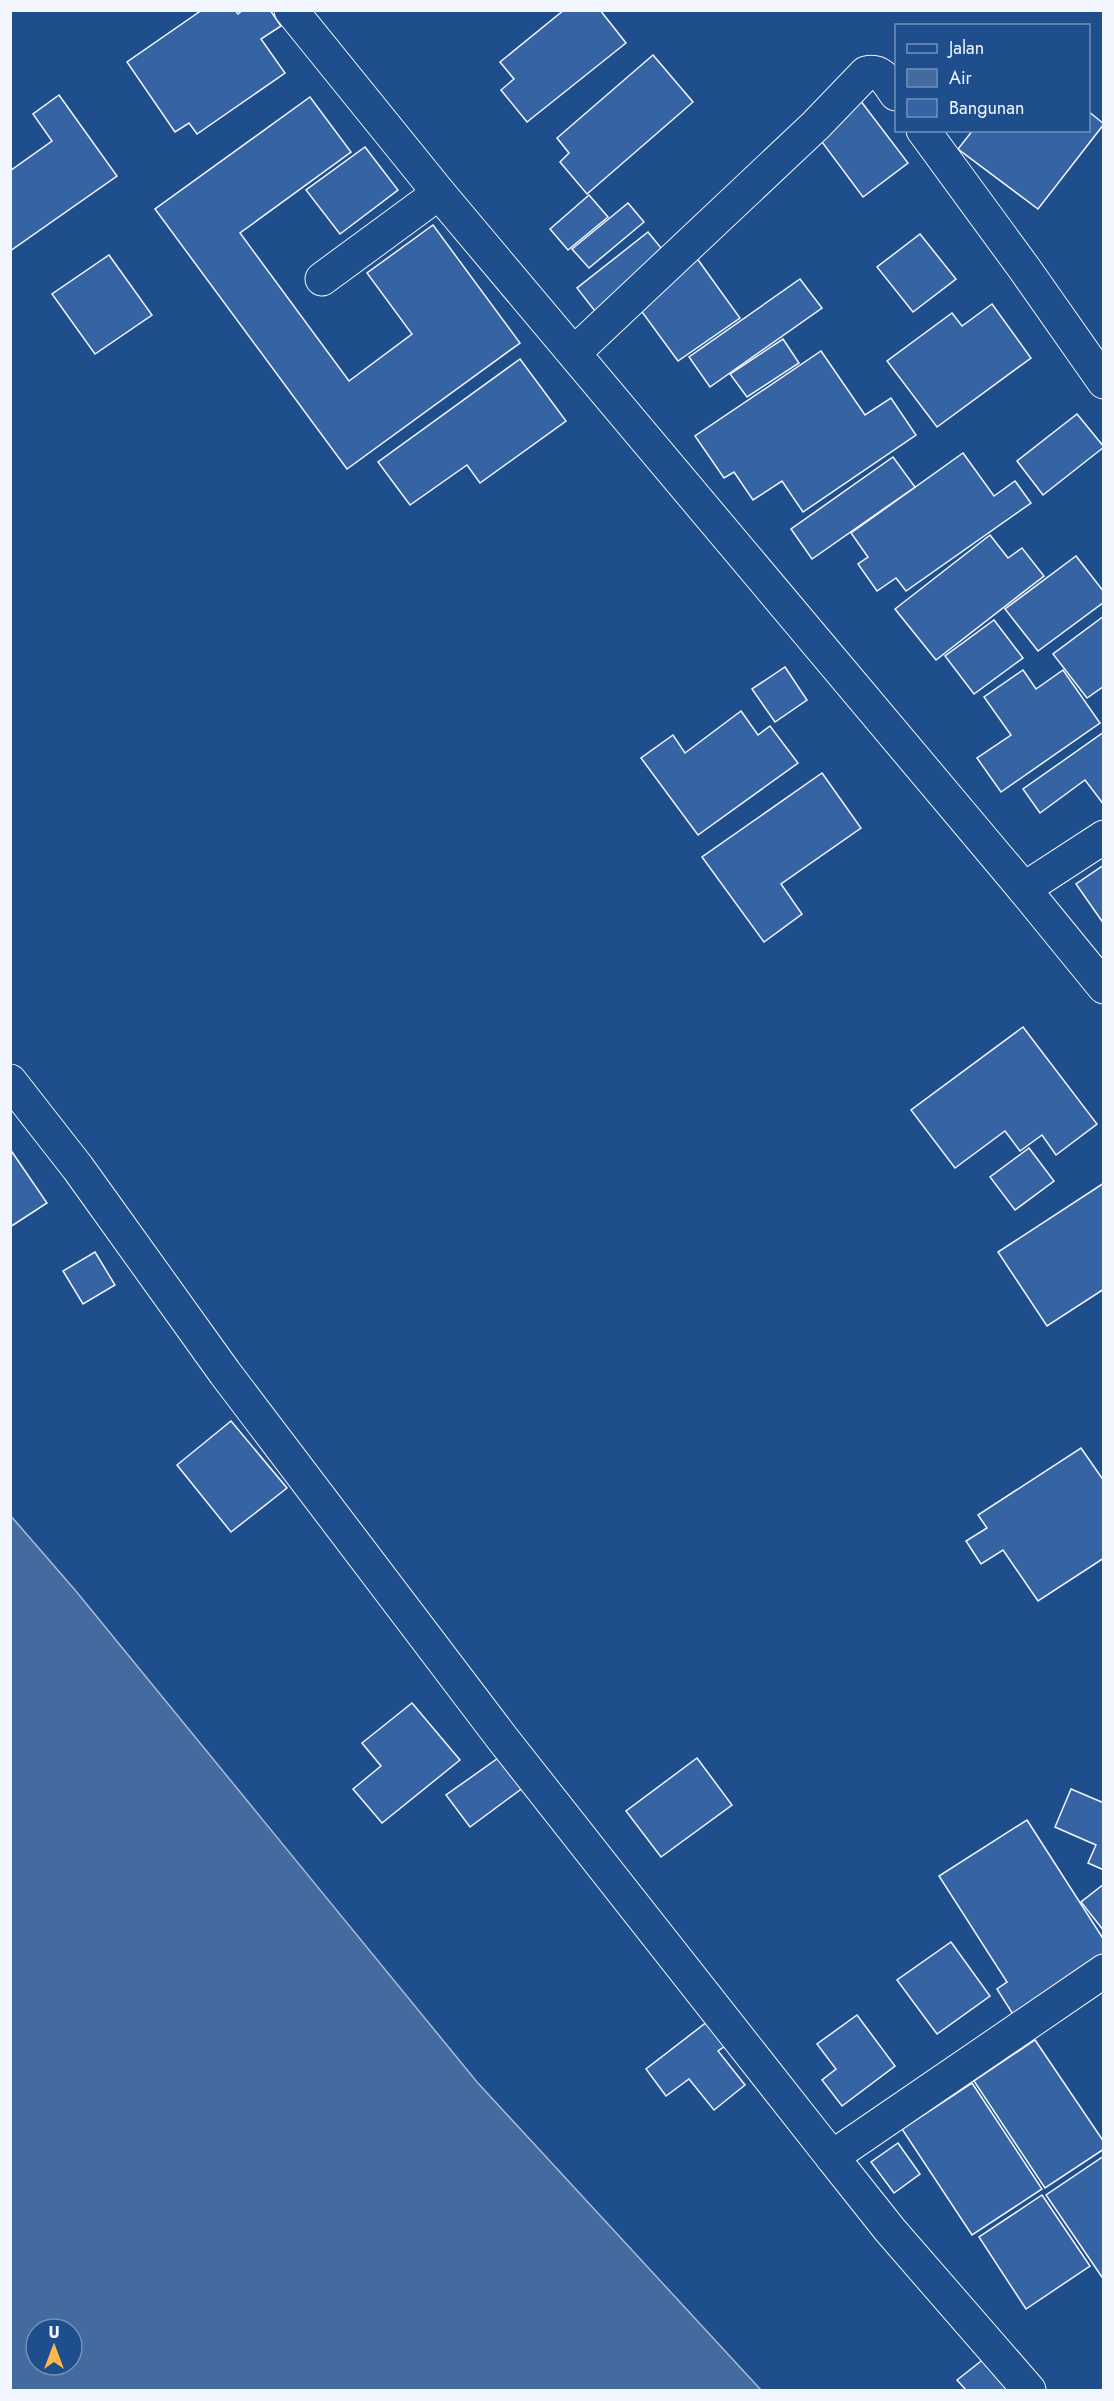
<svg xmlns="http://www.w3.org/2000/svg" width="1114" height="2401" font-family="Jost,sans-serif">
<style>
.water{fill:#446ba0;stroke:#a8bbd7;stroke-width:1.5;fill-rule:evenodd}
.building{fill:#3563a3;stroke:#f2f6ff;stroke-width:1.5}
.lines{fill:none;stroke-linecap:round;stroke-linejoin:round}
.minor-casing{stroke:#f2f6ff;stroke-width:35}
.minor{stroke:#1f4e8c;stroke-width:33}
</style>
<rect width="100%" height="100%" fill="#1f4e8c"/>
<!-- water -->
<path class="water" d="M10 1515 75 1590 477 2082 761 2390H11ZM36 2329H72V2365H36Z"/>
<!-- building -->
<g class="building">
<polygon points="202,10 235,10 238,14 243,10 270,10 281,26 261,39 285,73 197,134 189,123 175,132 127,62"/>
<polygon points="564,10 600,10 626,43 527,122 501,90 514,79 500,62"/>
<polygon points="653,55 693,102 587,194 560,162 569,153 557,138"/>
<polygon points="59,95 117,176 10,251 10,171 52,141 33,114"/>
<polygon points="310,97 351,152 240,233 349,381 412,334 367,273 433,225 520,343 347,469 155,209"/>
<polygon points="860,100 908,163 863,197 816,134"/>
<polygon points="1088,111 1104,124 1038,209 958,149 973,130 1088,130"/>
<polygon points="365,147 398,190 340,234 306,190"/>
<polygon points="589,195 608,217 568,250 550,229"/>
<polygon points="628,203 644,222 589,268 572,249"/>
<polygon points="648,232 670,259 598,315 577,288"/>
<polygon points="920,234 956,279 913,312 877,267"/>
<polygon points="109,255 152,315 95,354 52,294"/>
<polygon points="696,257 740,318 678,361 634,301"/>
<polygon points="800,279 822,308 710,387 689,357"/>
<polygon points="992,304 1031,358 937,427 887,361 952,313 962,326"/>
<polygon points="783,339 799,363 747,397 730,374"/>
<polygon points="821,351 865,415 891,398 916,435 803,512 782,481 753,500 734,472 724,478 695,436"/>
<polygon points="520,359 566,421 480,483 467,465 410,505 378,462"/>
<polygon points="1077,414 1104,447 1043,495 1017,461"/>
<polygon points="963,453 994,496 1015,481 1031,503 906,591 896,578 877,591 858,564 868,557 851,533"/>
<polygon points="893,457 915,487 812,559 791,529"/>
<polygon points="990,535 1008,558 1022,548 1044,576 936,660 895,609"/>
<polygon points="1076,556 1104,592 1104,602 1038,651 1005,609"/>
<polygon points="1104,616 1104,686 1087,698 1053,654"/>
<polygon points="994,620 1023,658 974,694 945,656"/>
<polygon points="785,667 807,700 775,722 752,689"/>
<polygon points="1023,670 1036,689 1063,670 1100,723 1001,792 977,758 1011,735 984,697"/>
<polygon points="741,711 758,735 770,726 798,763 698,835 641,758 673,735 685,753"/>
<polygon points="1104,732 1104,805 1085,780 1040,813 1023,789"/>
<polygon points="822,773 861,828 781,884 802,914 764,942 702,857"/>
<polygon points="1104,865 1104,924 1076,884"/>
<polygon points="1023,1027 1097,1124 1056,1155 1042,1135 1020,1151 1005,1131 955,1168 911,1110"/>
<polygon points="1029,1148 1054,1181 1015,1210 990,1177"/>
<polygon points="10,1149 47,1203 10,1227"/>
<polygon points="1104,1183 1104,1289 1047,1326 998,1252"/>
<polygon points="95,1252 115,1285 83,1304 63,1271"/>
<polygon points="231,1421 287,1488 231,1532 177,1465"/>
<polygon points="1081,1448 1104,1481 1104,1558 1038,1601 1003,1550 981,1564 966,1541 987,1528 978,1515"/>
<polygon points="412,1703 460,1760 382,1823 353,1789 381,1766 362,1743"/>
<polygon points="501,1756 524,1787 470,1827 446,1795"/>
<polygon points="697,1758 732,1805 661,1857 626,1811"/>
<polygon points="1071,1789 1104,1803 1104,1870 1088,1863 1096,1845 1055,1827"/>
<polygon points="1027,1820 1104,1940 1104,1959 1014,2016 997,1989 1007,1982 939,1876"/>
<polygon points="1104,1884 1104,1931 1081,1902"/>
<polygon points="951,1942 990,1996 937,2034 897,1980"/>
<polygon points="857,2015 895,2066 842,2106 822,2080 836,2069 817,2044"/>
<polygon points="712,2018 731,2042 718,2051 745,2085 714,2110 689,2079 666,2096 646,2069"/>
<polygon points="1035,2040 1104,2142 1104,2149 1045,2188 974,2081"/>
<polygon points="972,2083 1042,2189 972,2235 902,2129"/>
<polygon points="898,2143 920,2174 894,2193 871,2162"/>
<polygon points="1104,2156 1104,2280 1046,2195"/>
<polygon points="1042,2195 1090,2266 1026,2309 979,2237"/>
<polygon points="990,2354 1013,2390 966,2390 957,2380"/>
</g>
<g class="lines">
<defs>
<g id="minor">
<polyline points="291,10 439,193 1024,889 1104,987"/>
<polyline points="923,130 1024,268 1104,382"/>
<polyline points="322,279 439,193"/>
<path d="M574 353 816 125 866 73C882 69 888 83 896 94"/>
<polyline points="1024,889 1104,837"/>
<polyline points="10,1081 78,1168 225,1373 502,1738 832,2157 1104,1971"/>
<polyline points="832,2157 890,2230 1029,2390"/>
</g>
</defs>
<!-- minor casing -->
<use href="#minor" class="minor-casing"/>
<!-- minor -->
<use href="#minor" class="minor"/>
</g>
<!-- border -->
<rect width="1114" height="2401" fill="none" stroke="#f2f6ff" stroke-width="24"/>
<!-- legend -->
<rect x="895" y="24" width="195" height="108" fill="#1f4e8c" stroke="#7391ba" stroke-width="1.5"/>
<rect x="907" y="44" width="30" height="9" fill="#1f4e8c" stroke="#7391ba" stroke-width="1.5"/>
<text x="949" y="54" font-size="18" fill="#f2f6ff">Jalan</text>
<rect x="907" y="69" width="30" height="18" fill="#446ba0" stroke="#7391ba" stroke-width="1.5"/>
<text x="949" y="84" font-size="18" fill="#f2f6ff">Air</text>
<rect x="907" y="99" width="30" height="18" fill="#3563a3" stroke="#7391ba" stroke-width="1.5"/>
<text x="949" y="114" font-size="18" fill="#f2f6ff">Bangunan</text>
<!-- north arrow -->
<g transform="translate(54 2347)"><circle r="28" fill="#1f4e8c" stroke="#7391ba" stroke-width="1.5"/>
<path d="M0-4.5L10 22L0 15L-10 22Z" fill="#ffb74d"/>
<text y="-9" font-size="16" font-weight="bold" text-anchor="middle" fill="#f2f6ff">U</text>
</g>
</svg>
